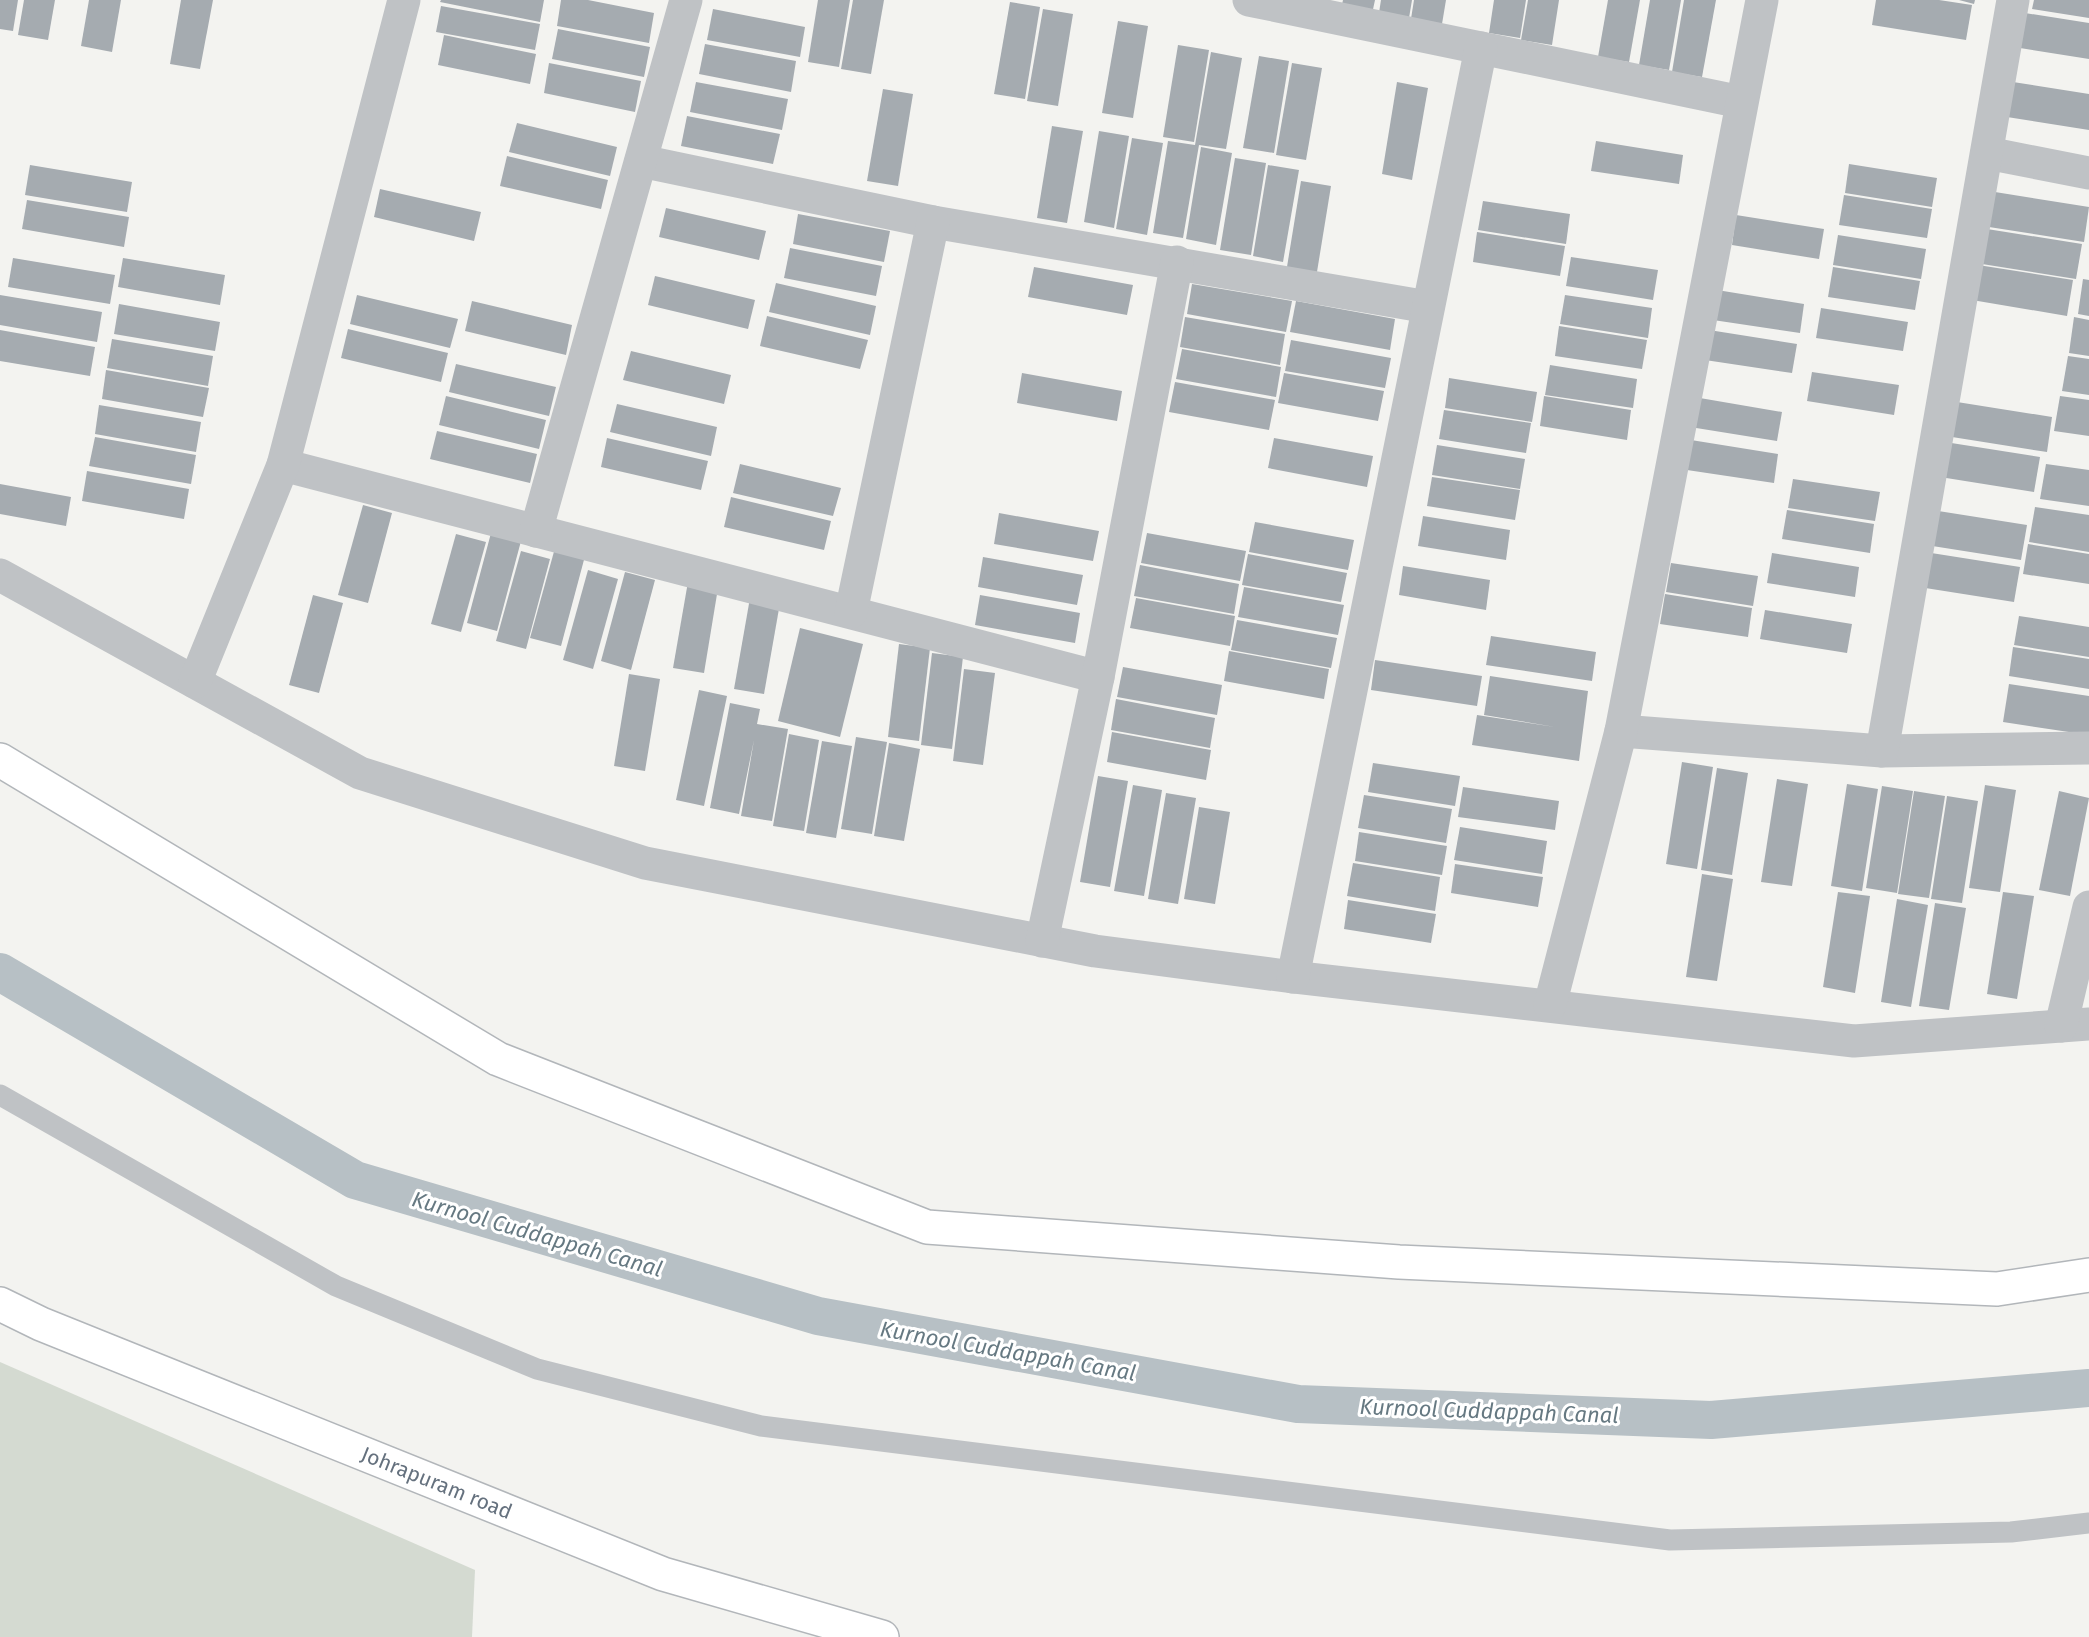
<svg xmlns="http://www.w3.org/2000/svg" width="2089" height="1637" font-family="'Fira Sans',sans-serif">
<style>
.green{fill:#d4dad1}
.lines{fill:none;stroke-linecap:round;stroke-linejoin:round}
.canal{stroke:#b7c0c5;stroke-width:38}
.building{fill:#a5abb0}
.secondary-casing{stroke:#b2b6ba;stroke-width:36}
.lane{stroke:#bfc2c5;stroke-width:21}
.street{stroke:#bfc2c5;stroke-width:33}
.secondary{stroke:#fff;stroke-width:33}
.labels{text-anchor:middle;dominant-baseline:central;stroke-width:6;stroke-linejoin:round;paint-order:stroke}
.street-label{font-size:21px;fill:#65717e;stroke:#fff}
.water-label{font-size:22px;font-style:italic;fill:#667982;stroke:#fff}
</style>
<rect width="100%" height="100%" fill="#f3f3f0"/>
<!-- green -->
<polygon class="green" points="0,1362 475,1570 472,1637 0,1637"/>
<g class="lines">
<!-- canal -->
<polyline class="canal" points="0,972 355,1180 818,1316 1298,1404 1711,1420 2089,1388"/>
</g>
<!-- building -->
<g class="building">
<polygon points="0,0 18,0 13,31 0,29"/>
<polygon points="24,0 55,0 48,40 18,35"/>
<polygon points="89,0 121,0 112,52 81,46"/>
<polygon points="181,0 213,0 200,69 170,64"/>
<polygon points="441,0 544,0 540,22 440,2"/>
<polygon points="561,0 588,0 654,13 649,43 557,26"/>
<polygon points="818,0 850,0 839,67 808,62"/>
<polygon points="853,0 884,0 871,74 841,69"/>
<polygon points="1343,0 1375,0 1372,14 1341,9"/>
<polygon points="1381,0 1412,0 1408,24 1378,19"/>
<polygon points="1414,0 1446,0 1441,30 1410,25"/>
<polygon points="1494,0 1526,0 1520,38 1489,33"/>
<polygon points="1528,0 1559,0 1552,45 1521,40"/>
<polygon points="1608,0 1640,0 1629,62 1598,57"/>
<polygon points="1650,0 1681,0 1669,70 1639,65"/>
<polygon points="1684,0 1716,0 1702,77 1672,72"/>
<polygon points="1876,0 1939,0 1972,5 1966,40 1872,25"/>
<polygon points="1959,0 1975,0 1974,4"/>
<polygon points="2034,0 2089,0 2089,18 2032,9"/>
<polygon points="1010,2 1040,7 1025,99 994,94"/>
<polygon points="441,6 540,24 535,50 436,32"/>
<polygon points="713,9 805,27 800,57 707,40"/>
<polygon points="1043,9 1073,14 1058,106 1027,101"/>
<polygon points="2025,13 2089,23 2089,59 2020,48"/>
<polygon points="1118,21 1148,26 1133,118 1102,113"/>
<polygon points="558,29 650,47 644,77 552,59"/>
<polygon points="444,35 536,54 530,84 438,65"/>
<polygon points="705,44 796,61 791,92 699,74"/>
<polygon points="1178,45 1209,50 1194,142 1163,137"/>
<polygon points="1211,52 1242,58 1226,149 1199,145 1183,238 1153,233 1168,141 1195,145"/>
<polygon points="1259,56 1289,61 1274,153 1243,148"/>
<polygon points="549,63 641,81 635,112 544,93"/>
<polygon points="1292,63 1322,68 1306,160 1276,155"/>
<polygon points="696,82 788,99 782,130 690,112"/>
<polygon points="1397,82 1428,88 1412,180 1382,174"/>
<polygon points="2013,82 2089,94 2089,130 2007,117"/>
<polygon points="883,89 913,94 898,186 867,181"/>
<polygon points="687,116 780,134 773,164 681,146"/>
<polygon points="517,123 617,147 610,176 509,152"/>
<polygon points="1052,126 1083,131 1067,223 1037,218"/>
<polygon points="1099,131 1129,136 1114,228 1084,222"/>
<polygon points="1132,138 1163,143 1147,235 1116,229"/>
<polygon points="1596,141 1683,155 1679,184 1591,171"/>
<polygon points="1201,147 1232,153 1216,245 1186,239"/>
<polygon points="507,156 608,180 601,209 500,186"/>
<polygon points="1235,158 1266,163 1251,255 1220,250"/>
<polygon points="1849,164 1937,178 1932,207 1845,193"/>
<polygon points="30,165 132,182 127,212 25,195"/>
<polygon points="1268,165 1299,170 1283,262 1253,256"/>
<polygon points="1301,181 1331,186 1316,278 1286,273"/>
<polygon points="380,189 481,212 474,241 374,217"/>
<polygon points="1995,192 2089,207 2084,242 1989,227"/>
<polygon points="1844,195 1932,209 1927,238 1839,225"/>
<polygon points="27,200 129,217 124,247 22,229"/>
<polygon points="1483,201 1570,214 1566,244 1478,230"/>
<polygon points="666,208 766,231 759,260 659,237"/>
<polygon points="798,214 890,231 884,262 793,244"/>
<polygon points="1736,215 1824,229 1819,259 1732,245"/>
<polygon points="1987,229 2082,244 2076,279 1982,264"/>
<polygon points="1477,232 1565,246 1560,276 1473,262"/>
<polygon points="1838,235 1926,249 1921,279 1833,265"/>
<polygon points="790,248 882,266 876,296 784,278"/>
<polygon points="1571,257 1658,270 1653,300 1566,286"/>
<polygon points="13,258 115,275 110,304 8,287"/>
<polygon points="123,258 225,275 220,305 118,287"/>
<polygon points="1978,265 2073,280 2067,316 1972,300"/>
<polygon points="1034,267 1133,285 1127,315 1028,297"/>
<polygon points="1833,267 1920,281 1915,310 1828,297"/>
<polygon points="655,276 755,300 748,329 648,305"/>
<polygon points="2083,279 2089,280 2089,316 2078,314"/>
<polygon points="776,283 876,306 870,335 769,312"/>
<polygon points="1192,284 1292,301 1286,332 1187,314"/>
<polygon points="1717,290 1804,304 1800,333 1713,320"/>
<polygon points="0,295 102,312 97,342 0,325"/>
<polygon points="357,295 458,319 450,348 350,324"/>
<polygon points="1565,295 1652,308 1648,338 1560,324"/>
<polygon points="472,301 572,325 566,355 465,331"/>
<polygon points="1296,301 1395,319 1390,350 1290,332"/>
<polygon points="119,304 220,322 215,351 114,334"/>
<polygon points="1821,308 1908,322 1903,351 1816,338"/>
<polygon points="767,316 868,340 860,369 760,346"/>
<polygon points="1185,317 1285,334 1280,365 1180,347"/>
<polygon points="2074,317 2089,320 2089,356 2069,353"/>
<polygon points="1559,326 1647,340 1642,369 1555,356"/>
<polygon points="348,329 448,353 441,382 341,358"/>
<polygon points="0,330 95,347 90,376 0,361"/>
<polygon points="1709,330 1797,344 1792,373 1705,360"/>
<polygon points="112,339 213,356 208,386 107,368"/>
<polygon points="1291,340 1391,358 1385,388 1285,371"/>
<polygon points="1182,349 1281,367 1276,397 1176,379"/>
<polygon points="631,351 731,375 724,404 623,380"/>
<polygon points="2068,356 2089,359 2089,395 2062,391"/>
<polygon points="456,364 556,387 549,416 449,392"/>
<polygon points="1550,365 1637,379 1633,408 1545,395"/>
<polygon points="106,370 209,388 203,417 102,399"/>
<polygon points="1812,372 1899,385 1894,415 1807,401"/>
<polygon points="1022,373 1122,391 1117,421 1017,403"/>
<polygon points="1284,373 1384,391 1378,421 1278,403"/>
<polygon points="1449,378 1537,392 1532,422 1445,408"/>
<polygon points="1175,382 1275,400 1269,430 1169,412"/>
<polygon points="446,396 546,420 539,449 439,425"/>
<polygon points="1544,396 1631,410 1627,440 1540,426"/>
<polygon points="2060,396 2089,400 2089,436 2054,431"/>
<polygon points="1694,397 1782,412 1777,441 1690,427"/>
<polygon points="1957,402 2052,417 2047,452 1952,437"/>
<polygon points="617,404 717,427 711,456 610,432"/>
<polygon points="99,405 201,422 196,452 95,434"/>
<polygon points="1444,410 1531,423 1526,453 1439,439"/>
<polygon points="437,431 537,454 530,483 430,459"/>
<polygon points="95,437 196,455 191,484 89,466"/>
<polygon points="607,438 708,461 701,490 601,467"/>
<polygon points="1274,438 1373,456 1367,487 1268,468"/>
<polygon points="1691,440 1778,454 1774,483 1687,470"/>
<polygon points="1945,442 2040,457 2034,492 1940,477"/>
<polygon points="1437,445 1525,459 1520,489 1432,475"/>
<polygon points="740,464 841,488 833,516 733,493"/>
<polygon points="2046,464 2089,470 2089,506 2040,499"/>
<polygon points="87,471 189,489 184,519 82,501"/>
<polygon points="1432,477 1520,490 1515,520 1427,506"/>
<polygon points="1793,479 1880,492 1875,521 1788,508"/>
<polygon points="0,484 71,497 66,526 0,514"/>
<polygon points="731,497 831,521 824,550 724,527"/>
<polygon points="363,505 392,513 368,603 338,595"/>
<polygon points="2035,507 2089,515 2089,552 2029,542"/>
<polygon points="1787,510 1874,524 1870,553 1782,539"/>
<polygon points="1932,510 2027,525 2021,560 1926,545"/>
<polygon points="999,513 1099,531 1093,561 994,544"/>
<polygon points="1423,516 1510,530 1506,560 1418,546"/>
<polygon points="1255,522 1354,540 1348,570 1249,552"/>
<polygon points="491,533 521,541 497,631 467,623"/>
<polygon points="1147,533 1246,551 1240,581 1141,563"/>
<polygon points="456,534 486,542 461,632 431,624"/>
<polygon points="2028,544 2089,554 2089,584 2023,574"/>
<polygon points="555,548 585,556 561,646 530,638"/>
<polygon points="521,551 550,559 526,649 496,641"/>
<polygon points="1925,552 2020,567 2014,602 1919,587"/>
<polygon points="1772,553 1859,567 1855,597 1767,583"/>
<polygon points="1248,554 1347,573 1341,602 1242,585"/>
<polygon points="983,557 1083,575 1077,605 978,587"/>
<polygon points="1671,563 1758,576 1753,606 1666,592"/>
<polygon points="1140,565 1239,584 1234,614 1134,596"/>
<polygon points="1403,566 1490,580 1486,610 1399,595"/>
<polygon points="588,570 618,579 593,669 563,660"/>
<polygon points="625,572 655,580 631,670 601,661"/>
<polygon points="689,576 719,582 704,673 673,668"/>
<polygon points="1244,587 1344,605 1338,635 1238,617"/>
<polygon points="1665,594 1752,608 1748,637 1660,624"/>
<polygon points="313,595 343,603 319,693 289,685"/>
<polygon points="980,595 1080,613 1075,643 975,625"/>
<polygon points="750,598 780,603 764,694 734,689"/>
<polygon points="1136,598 1235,616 1230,646 1130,628"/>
<polygon points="1765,610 1852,624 1847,653 1760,639"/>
<polygon points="2019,616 2089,627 2089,657 2014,645"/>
<polygon points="1237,620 1337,638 1331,668 1231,650"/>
<polygon points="800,628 863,644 840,737 778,721"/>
<polygon points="1491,636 1596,652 1592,681 1486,665"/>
<polygon points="899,644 930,648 919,741 888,737"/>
<polygon points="2013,647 2089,659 2089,689 2009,676"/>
<polygon points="1229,651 1329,669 1324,699 1224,681"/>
<polygon points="932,653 963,657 952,749 921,745"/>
<polygon points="1375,660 1482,676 1477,706 1371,690"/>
<polygon points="1123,667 1222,685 1217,715 1117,697"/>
<polygon points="964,669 995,673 983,765 953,761"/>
<polygon points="629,674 660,679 645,771 614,766"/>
<polygon points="1490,676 1588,691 1579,761 1472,745 1477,715 1555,727 1484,715"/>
<polygon points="2009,684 2089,696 2089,735 2003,722"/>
<polygon points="699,690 727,696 704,806 676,800"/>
<polygon points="1116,699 1215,718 1210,748 1111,730"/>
<polygon points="730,703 760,709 757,724 788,729 772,821 741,816 754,740 739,814 710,808"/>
<polygon points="1112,732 1211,750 1206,780 1107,762"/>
<polygon points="789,734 819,740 804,831 773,826"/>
<polygon points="856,737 887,742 872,834 841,829"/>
<polygon points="822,741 852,746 836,838 806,833"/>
<polygon points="889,743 920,749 904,841 874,836"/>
<polygon points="1682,762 1713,767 1697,869 1666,864"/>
<polygon points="1373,763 1460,776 1455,806 1368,792"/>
<polygon points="1717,768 1748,773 1732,875 1701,870"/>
<polygon points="1098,776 1128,781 1110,887 1080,882"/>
<polygon points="1777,779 1808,784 1792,886 1761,882"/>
<polygon points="1847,784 1878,789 1862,891 1831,886"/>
<polygon points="1133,785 1162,790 1144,896 1114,891"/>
<polygon points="1985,785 2016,790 2000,892 1969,888"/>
<polygon points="1882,786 1913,791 1897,893 1866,888"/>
<polygon points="1463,787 1559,801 1555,830 1458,817"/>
<polygon points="1914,791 1945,796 1929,898 1898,894"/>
<polygon points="2059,791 2089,798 2070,896 2039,890"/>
<polygon points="1166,793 1196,798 1178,904 1148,899"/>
<polygon points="1364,795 1452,809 1446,843 1358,828"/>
<polygon points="1947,796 1978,801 1962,903 1931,899"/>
<polygon points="1199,807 1230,812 1215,904 1184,899"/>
<polygon points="1460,827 1547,841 1542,874 1454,860"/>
<polygon points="1359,832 1447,846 1442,875 1355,861"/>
<polygon points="1353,863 1440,877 1435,911 1347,896"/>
<polygon points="1455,864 1543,877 1538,907 1451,893"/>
<polygon points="1702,874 1733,879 1717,981 1686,977"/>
<polygon points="1838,892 1870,896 1855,993 1823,987"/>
<polygon points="2003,892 2034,896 2017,999 1987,994"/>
<polygon points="1897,899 1928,905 1911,1007 1881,1002"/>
<polygon points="1348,900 1436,914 1431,943 1344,929"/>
<polygon points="1935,903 1966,908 1949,1010 1919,1006"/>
</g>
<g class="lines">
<defs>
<g id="secondary">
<polyline points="0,760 498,1059 927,1227 1399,1262 1997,1289 2089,1275"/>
<path id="s1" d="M0 1304 41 1324 663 1574 882 1637"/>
</g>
</defs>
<!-- secondary casing -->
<use href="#secondary" class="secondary-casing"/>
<!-- lane -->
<polyline class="lane" points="0,1095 336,1286 537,1369 761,1426 1670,1540 2011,1532 2089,1523"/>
<!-- street -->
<g class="street">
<polyline points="1249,0 1741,102"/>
<polyline points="1987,153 2089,173"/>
<polyline points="641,161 933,222 1428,307"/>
<polyline points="283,465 1098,677"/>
<polyline points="536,531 686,0"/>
<polyline points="0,575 360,773 645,863 1095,951 1293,977 1854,1041 2089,1024"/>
<polyline points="851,612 933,222"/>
<polyline points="195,682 283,465 404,0"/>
<polyline points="1621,731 1882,751 2089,748"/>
<polyline points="1882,751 2013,0"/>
<polyline points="1042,941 1098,677 1177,262"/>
<polyline points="1293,977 1481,48"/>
<polyline points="1550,1005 1621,731 1762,0"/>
<polyline points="2061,1026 2089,907"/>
</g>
<!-- secondary -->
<use href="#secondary" class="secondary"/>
</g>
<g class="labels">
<!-- street labels -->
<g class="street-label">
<text stroke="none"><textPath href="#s1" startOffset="472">Johrapuram road</textPath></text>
</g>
<!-- water labels -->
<g class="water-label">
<text transform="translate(537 1234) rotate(16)">Kurnool Cuddappah Canal</text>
<text transform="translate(1008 1351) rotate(10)">Kurnool Cuddappah Canal</text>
<text transform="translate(1489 1411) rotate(2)">Kurnool Cuddappah Canal</text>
</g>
</g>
</svg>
